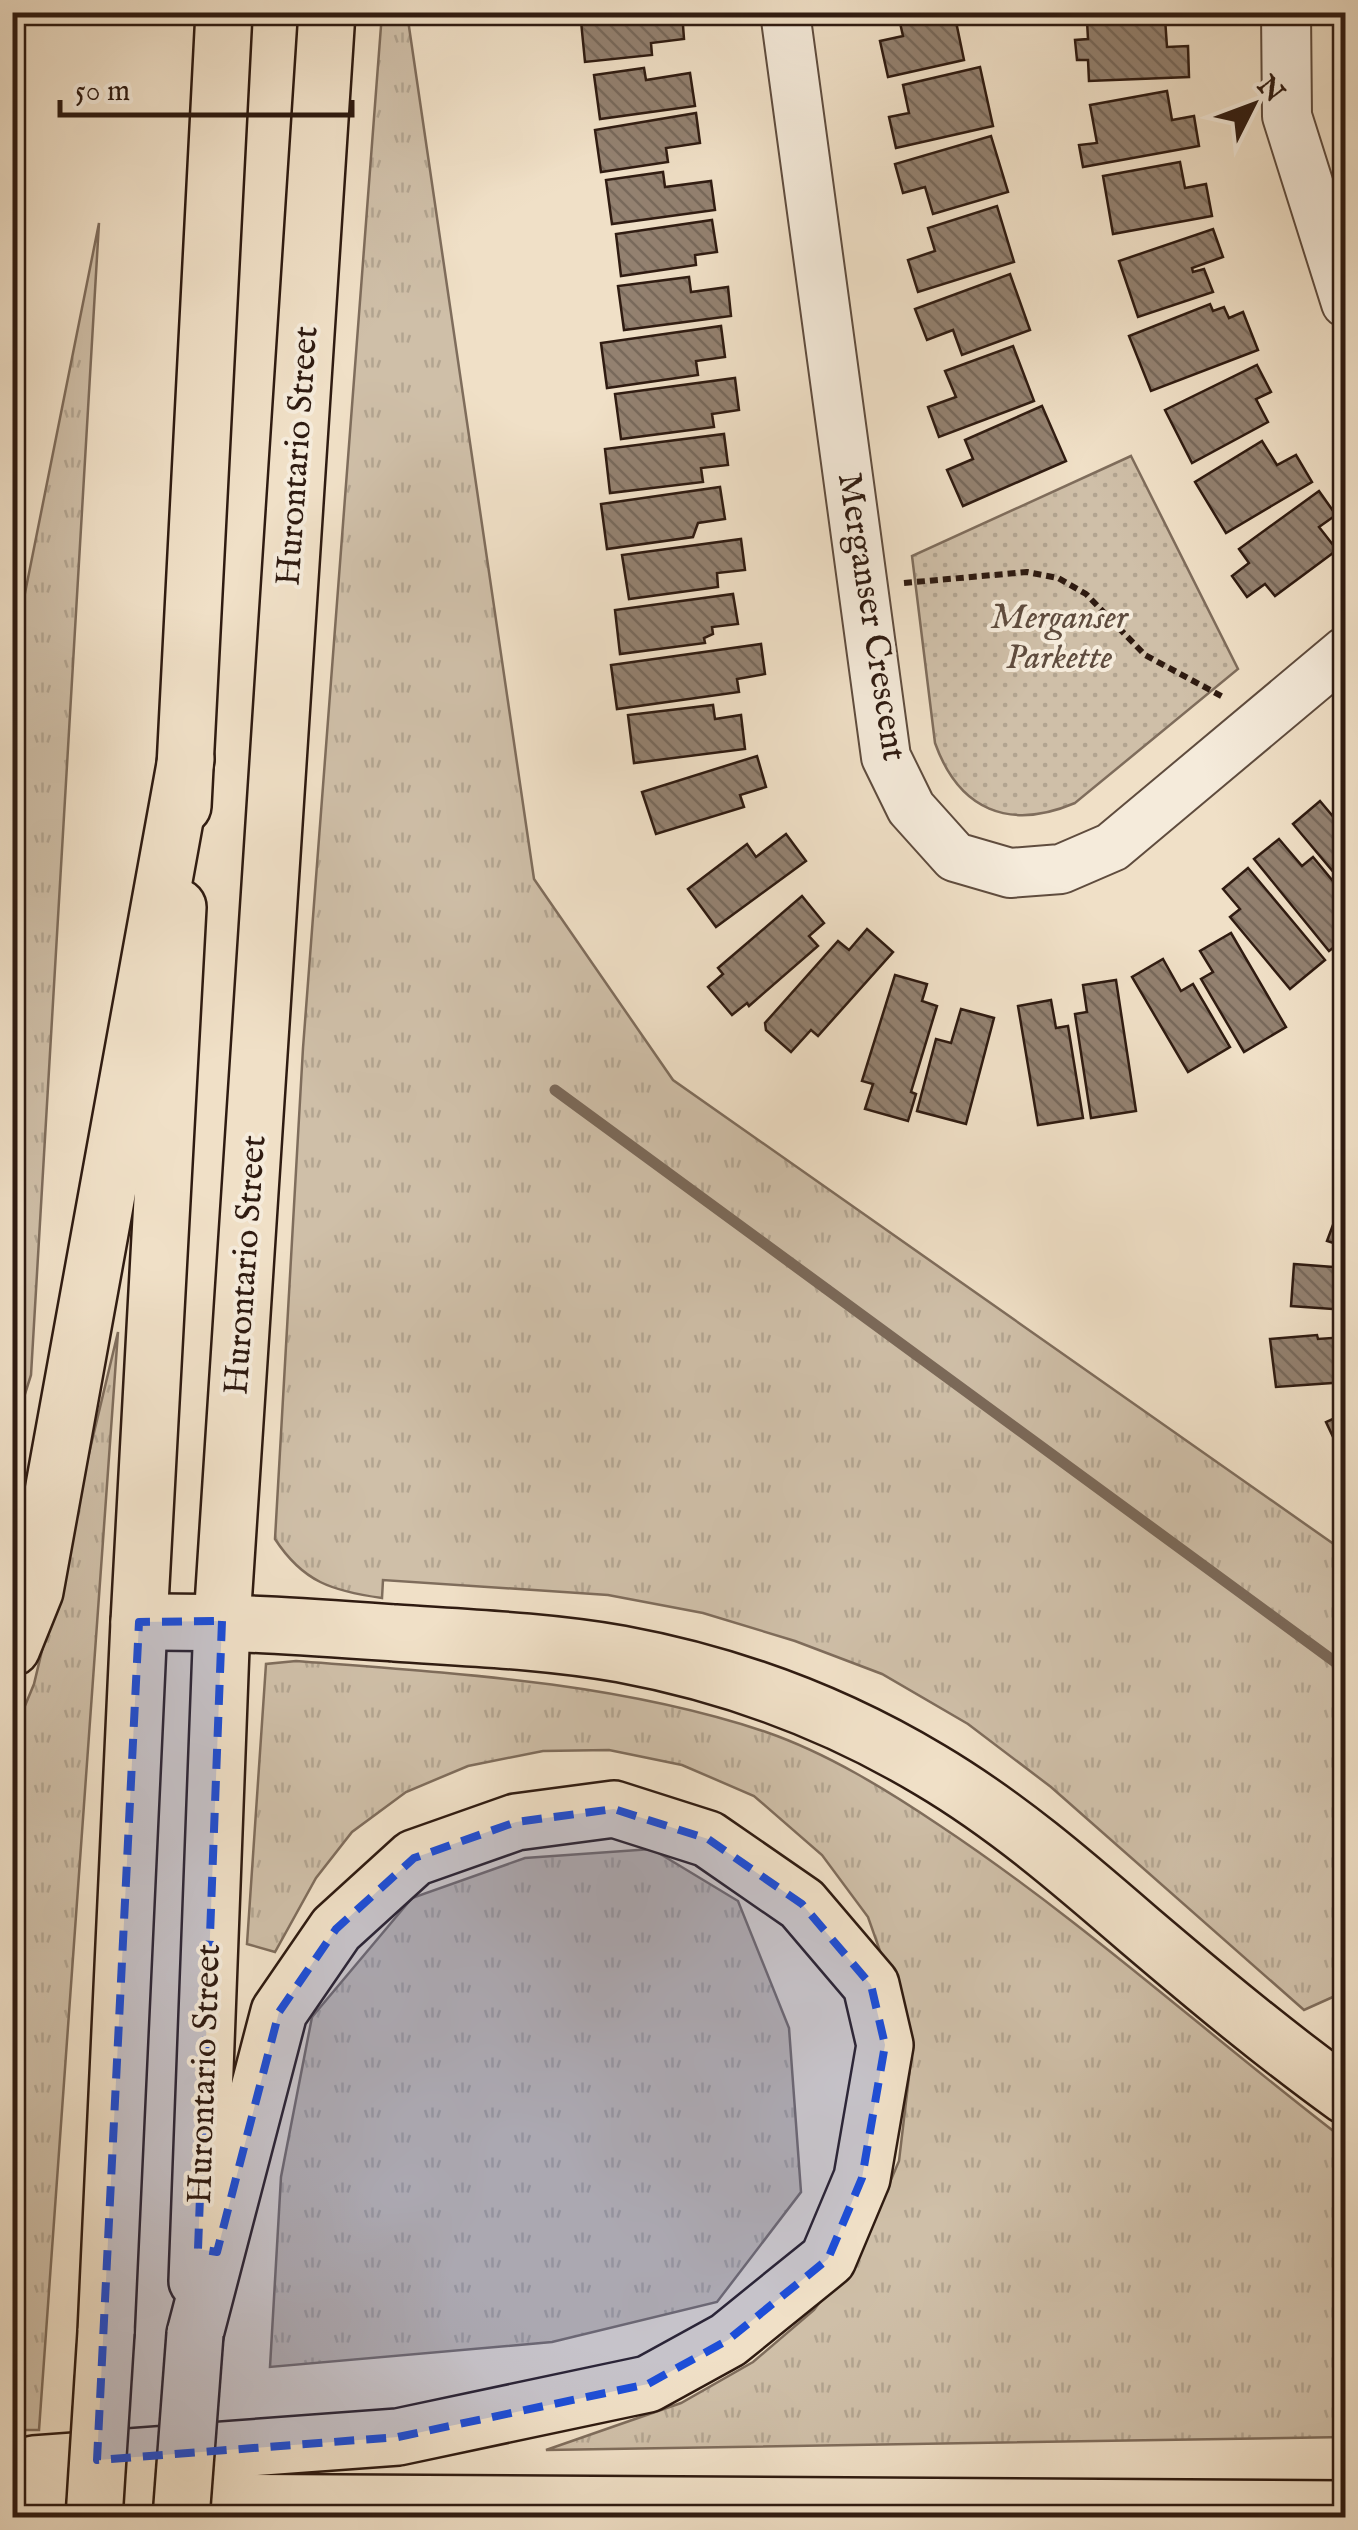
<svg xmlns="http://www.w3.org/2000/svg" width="1358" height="2530" font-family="'IM FELL English',serif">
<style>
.grass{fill:url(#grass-tufts);stroke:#7f6d5c;stroke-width:2.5}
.park{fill:url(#park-dots);stroke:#7f6d5c;stroke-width:2.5}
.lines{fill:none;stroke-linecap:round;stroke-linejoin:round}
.stream{stroke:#7b6959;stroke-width:11}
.building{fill:url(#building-back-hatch);stroke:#2f1b11;stroke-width:2.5}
.street-casing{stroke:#5f4c3e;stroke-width:52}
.primary-casing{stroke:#2f1b11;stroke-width:60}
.highway-casing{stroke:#2f1b11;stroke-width:60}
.path{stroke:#2f1b11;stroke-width:6;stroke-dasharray:8 5;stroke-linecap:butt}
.street{stroke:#f5ebdb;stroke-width:48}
.primary{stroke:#f0e0c7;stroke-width:55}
.highway{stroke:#f0e0c7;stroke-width:55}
.primary-bridge-casing{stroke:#2f1b11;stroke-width:60;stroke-linecap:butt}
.primary-bridge{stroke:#f0e0c7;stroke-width:55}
.marked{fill:#1d4ed8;fill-opacity:0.2;stroke:#1d4ed8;stroke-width:8;stroke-dasharray:20 12;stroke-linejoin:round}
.labels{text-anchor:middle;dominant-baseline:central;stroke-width:8;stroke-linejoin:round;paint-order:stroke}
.street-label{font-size:35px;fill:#2f1b11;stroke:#f5ebdb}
.park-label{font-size:35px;font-style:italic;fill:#5f4c3e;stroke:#f5ebdb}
</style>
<defs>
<pattern id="grass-tufts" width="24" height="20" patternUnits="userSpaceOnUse" patternTransform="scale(2.5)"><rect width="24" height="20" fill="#cfbfa8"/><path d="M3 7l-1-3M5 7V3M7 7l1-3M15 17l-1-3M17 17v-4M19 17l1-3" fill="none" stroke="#b2a490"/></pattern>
<pattern id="park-dots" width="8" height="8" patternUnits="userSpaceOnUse" patternTransform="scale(2.5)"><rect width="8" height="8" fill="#cfbfa8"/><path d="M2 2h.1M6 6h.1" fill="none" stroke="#b2a490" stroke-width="1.8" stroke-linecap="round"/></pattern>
<pattern id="building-back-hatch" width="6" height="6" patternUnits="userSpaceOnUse" patternTransform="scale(2.5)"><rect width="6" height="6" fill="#938170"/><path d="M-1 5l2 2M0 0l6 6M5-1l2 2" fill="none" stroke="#78695b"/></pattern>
</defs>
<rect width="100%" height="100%" fill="#f0e0c7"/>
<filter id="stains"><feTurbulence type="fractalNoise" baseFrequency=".002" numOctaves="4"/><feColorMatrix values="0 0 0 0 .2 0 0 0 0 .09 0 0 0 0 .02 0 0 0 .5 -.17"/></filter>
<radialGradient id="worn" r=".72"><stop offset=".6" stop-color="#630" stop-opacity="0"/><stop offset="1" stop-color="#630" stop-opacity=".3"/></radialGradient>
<!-- grass -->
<g class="grass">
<path d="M382 13H407L534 879 673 1080 1345 1552V2002L1335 1996 1304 2010 1051 1787 968 1724 882 1674 795 1641 703 1613 608 1595 383 1580 382 1598C332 1591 303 1582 275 1539L303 1048Z"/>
<polygon points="99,223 31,1375 13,1432 13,653"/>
<polygon points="118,1332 39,2430 12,2430 12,1737 34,1684"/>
<path d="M296 1661C453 1673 616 1682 766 1732 827 1753 887 1790 939 1825 1082 1920 1209 2036 1345 2140V2437L546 2450 681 2403 753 2362 814 2310 864 2243 899 2161 910 2068 896 1996 868 1917 822 1855 754 1796 682 1765 609 1750 543 1751 468 1766 406 1792 352 1832 316 1878 275 1952 247 1944 266 1664Z"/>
<polygon points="652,1849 738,1901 789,2028 801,2192 717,2302 552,2342 270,2367 281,2177 312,2017 412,1898 525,1858"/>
</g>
<!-- park -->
<path class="park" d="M1131 456 1238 669 1075 803C1009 831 959 810 935 743L912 556Z"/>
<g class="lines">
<!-- stream -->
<polyline class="stream" points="555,1090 1346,1670"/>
</g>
<!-- building -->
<g class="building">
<polygon points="682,12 684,39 651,43 652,55 585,62 581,21 641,12"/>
<polygon points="954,12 964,60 888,77 880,41 903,36 898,14"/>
<polygon points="1165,18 1167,47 1188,46 1189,77 1089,81 1088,60 1077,60 1075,40 1088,39 1087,21"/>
<polygon points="980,67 993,126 896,148 889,117 909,113 903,85"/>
<polygon points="644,68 646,80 690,73 695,106 600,119 594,75"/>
<polygon points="1167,91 1172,120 1194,116 1199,146 1083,167 1079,145 1097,143 1090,105"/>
<polygon points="696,113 700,143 666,148 668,162 601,172 595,130"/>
<polygon points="991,136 1008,192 933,214 925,187 903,193 895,164"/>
<polygon points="1180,162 1185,188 1206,184 1212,216 1113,234 1103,176"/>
<polygon points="663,172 665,187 711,181 715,210 612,224 606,180"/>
<polygon points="997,206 1014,262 918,292 908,260 935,251 928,228"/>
<polygon points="712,220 717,252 695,255 696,265 621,276 616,234"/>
<polygon points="1213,229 1223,257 1192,268 1193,272 1204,269 1213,292 1138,317 1119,261"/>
<polygon points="1010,274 1030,330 962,355 953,330 927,340 915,309"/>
<polygon points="689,277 691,292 728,287 731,316 624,330 618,286"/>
<polygon points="1210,304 1213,311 1224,307 1229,318 1243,312 1258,350 1151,391 1129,336"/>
<polygon points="721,326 725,357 696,361 698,375 607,388 601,343"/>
<polygon points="1013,346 1034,401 939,437 928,407 956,397 945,371"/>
<polygon points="1257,365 1271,392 1256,399 1268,422 1192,463 1165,410"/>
<polygon points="735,378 739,410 712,414 714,427 621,439 615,394"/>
<polygon points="1042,406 1066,461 963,506 947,470 973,459 965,440"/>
<polygon points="724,434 728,465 701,468 703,482 610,493 605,449"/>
<polygon points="1262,441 1277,465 1296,455 1312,482 1226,533 1195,482"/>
<polygon points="720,487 725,519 698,523 693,537 607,549 601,504"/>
<polygon points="1319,491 1336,515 1319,527 1337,550 1275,596 1265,584 1247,597 1232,576 1249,563 1239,549"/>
<polygon points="741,539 745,570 717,573 718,587 629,599 622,555"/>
<polygon points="733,594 738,624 712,627 713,634 704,638 705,643 620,654 615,610"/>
<polygon points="761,644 765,674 737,679 739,692 617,709 611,665"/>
<polygon points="713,705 715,719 741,715 745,749 634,763 628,715"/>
<polygon points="757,756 766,787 740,795 744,807 656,834 642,792"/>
<polygon points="1320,801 1346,832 1346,887 1293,824"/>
<polygon points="786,834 806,861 716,927 688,889 747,844 756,857"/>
<polygon points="1279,839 1302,866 1313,857 1346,897 1346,938 1329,951 1254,859"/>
<polygon points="1248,868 1325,960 1290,989 1230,917 1240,909 1223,889"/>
<polygon points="802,896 824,923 809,936 818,946 749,1006 747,1003 732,1015 708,987 723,974 718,968"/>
<polygon points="867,929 893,952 818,1036 811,1030 791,1052 766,1030 765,1023 838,941 849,950"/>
<polygon points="1231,933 1286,1027 1244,1052 1201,979 1213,972 1200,951"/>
<polygon points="1163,959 1181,991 1193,984 1230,1047 1188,1072 1132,977"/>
<polygon points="895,975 927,984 922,1001 937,1006 911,1092 916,1094 908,1121 865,1109 873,1084 862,1081"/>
<polygon points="1116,980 1136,1111 1091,1118 1075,1014 1087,1012 1083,985"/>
<polygon points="1051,1000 1056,1028 1068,1026 1083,1118 1038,1125 1018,1006"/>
<polygon points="961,1009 994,1018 966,1124 917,1111 936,1039 951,1043"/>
<polygon points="1343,1198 1346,1199 1346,1247 1327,1241"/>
<polygon points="1294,1264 1346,1268 1346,1310 1291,1306"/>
<polygon points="1317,1335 1318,1339 1346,1337 1346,1382 1276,1387 1270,1339"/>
<polygon points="1346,1413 1346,1457 1343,1458 1326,1422"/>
</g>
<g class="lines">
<defs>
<g id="street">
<polyline points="785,12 886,757 911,808 955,857 1010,873 1061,869 1112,847 1346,651"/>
<polyline points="1286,12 1287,116 1346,303"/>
</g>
<g id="primary">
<polyline points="183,806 224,12"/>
<polyline points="197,2281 222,1621 327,12"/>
<polyline points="106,2332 139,1622 178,907"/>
</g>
<g id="highway">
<path d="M139 1622C225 1621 309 1627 395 1633 470 1638 547 1641 621 1654 729 1674 835 1713 930 1770 1006 1815 1073 1873 1140 1931 1207 1988 1274 2044 1346 2096"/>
<polyline points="12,1648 35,1591 186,759"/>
<polyline points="12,2475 34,2464 398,2437 648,2384 728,2340 828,2259 862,2178 885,2045 871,1985 802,1904 708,1839 614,1809 516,1822 414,1858 336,1929 279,2012 195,2334"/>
<polyline points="12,2501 1346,2509"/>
</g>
</defs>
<!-- street casing -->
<use href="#street" class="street-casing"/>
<!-- primary casing -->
<use href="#primary" class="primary-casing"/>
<!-- highway casing -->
<use href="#highway" class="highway-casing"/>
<!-- path -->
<polyline class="path" points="904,583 1027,572 1058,578 1086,594 1145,655 1225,698"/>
<!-- street -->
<use href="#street" class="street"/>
<!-- primary -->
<use href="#primary" class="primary"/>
<!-- highway -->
<use href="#highway" class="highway"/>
<defs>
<g id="primary-bridge">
<polyline points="94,2518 106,2332"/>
<polyline points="181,2518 195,2334"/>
</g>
</defs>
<!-- primary-bridge casing -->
<use href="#primary-bridge" class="primary-bridge-casing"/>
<!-- primary-bridge -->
<use href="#primary-bridge" class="primary-bridge"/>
</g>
<!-- marked area -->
<path class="marked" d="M222 1621 198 2249 217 2252 279 2012 336 1929 414 1858 516 1822 614 1809 708 1839 802 1904 871 1985 885 2045 862 2178 828 2259 728 2340 648 2384 398 2437 97 2460 139 1622Z"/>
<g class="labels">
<!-- street labels -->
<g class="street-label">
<text transform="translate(298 456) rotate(-86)">Hurontario Street</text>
<text transform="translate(871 617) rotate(81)">Merganser Crescent</text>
<text transform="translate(246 1265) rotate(-86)">Hurontario Street</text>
<text transform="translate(205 2074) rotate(-88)">Hurontario Street</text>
</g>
<!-- park labels -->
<g class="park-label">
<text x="1059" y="618">Merganser<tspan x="1059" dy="40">Parkette</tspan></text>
</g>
</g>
<!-- margin -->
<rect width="1358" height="2530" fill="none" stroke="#f0e0c7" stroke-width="50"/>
<rect x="15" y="15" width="1328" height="2500" fill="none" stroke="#2f1b11" stroke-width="5"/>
<rect x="25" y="25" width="1308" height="2480" fill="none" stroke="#2f1b11" stroke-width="2.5"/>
<!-- north arrow -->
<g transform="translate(1253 105) rotate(48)" stroke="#f5ebdb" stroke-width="8" paint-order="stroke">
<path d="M0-8L18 38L0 25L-18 38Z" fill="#2f1b11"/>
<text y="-15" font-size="28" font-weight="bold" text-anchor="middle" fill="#2f1b11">N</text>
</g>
<!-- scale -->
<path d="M60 100v15h292v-15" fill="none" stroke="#2f1b11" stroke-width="5"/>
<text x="75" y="100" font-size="30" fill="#2f1b11" stroke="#f5ebdb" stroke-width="8" paint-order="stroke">50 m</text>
<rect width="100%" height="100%" filter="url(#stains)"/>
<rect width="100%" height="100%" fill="url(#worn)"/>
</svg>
